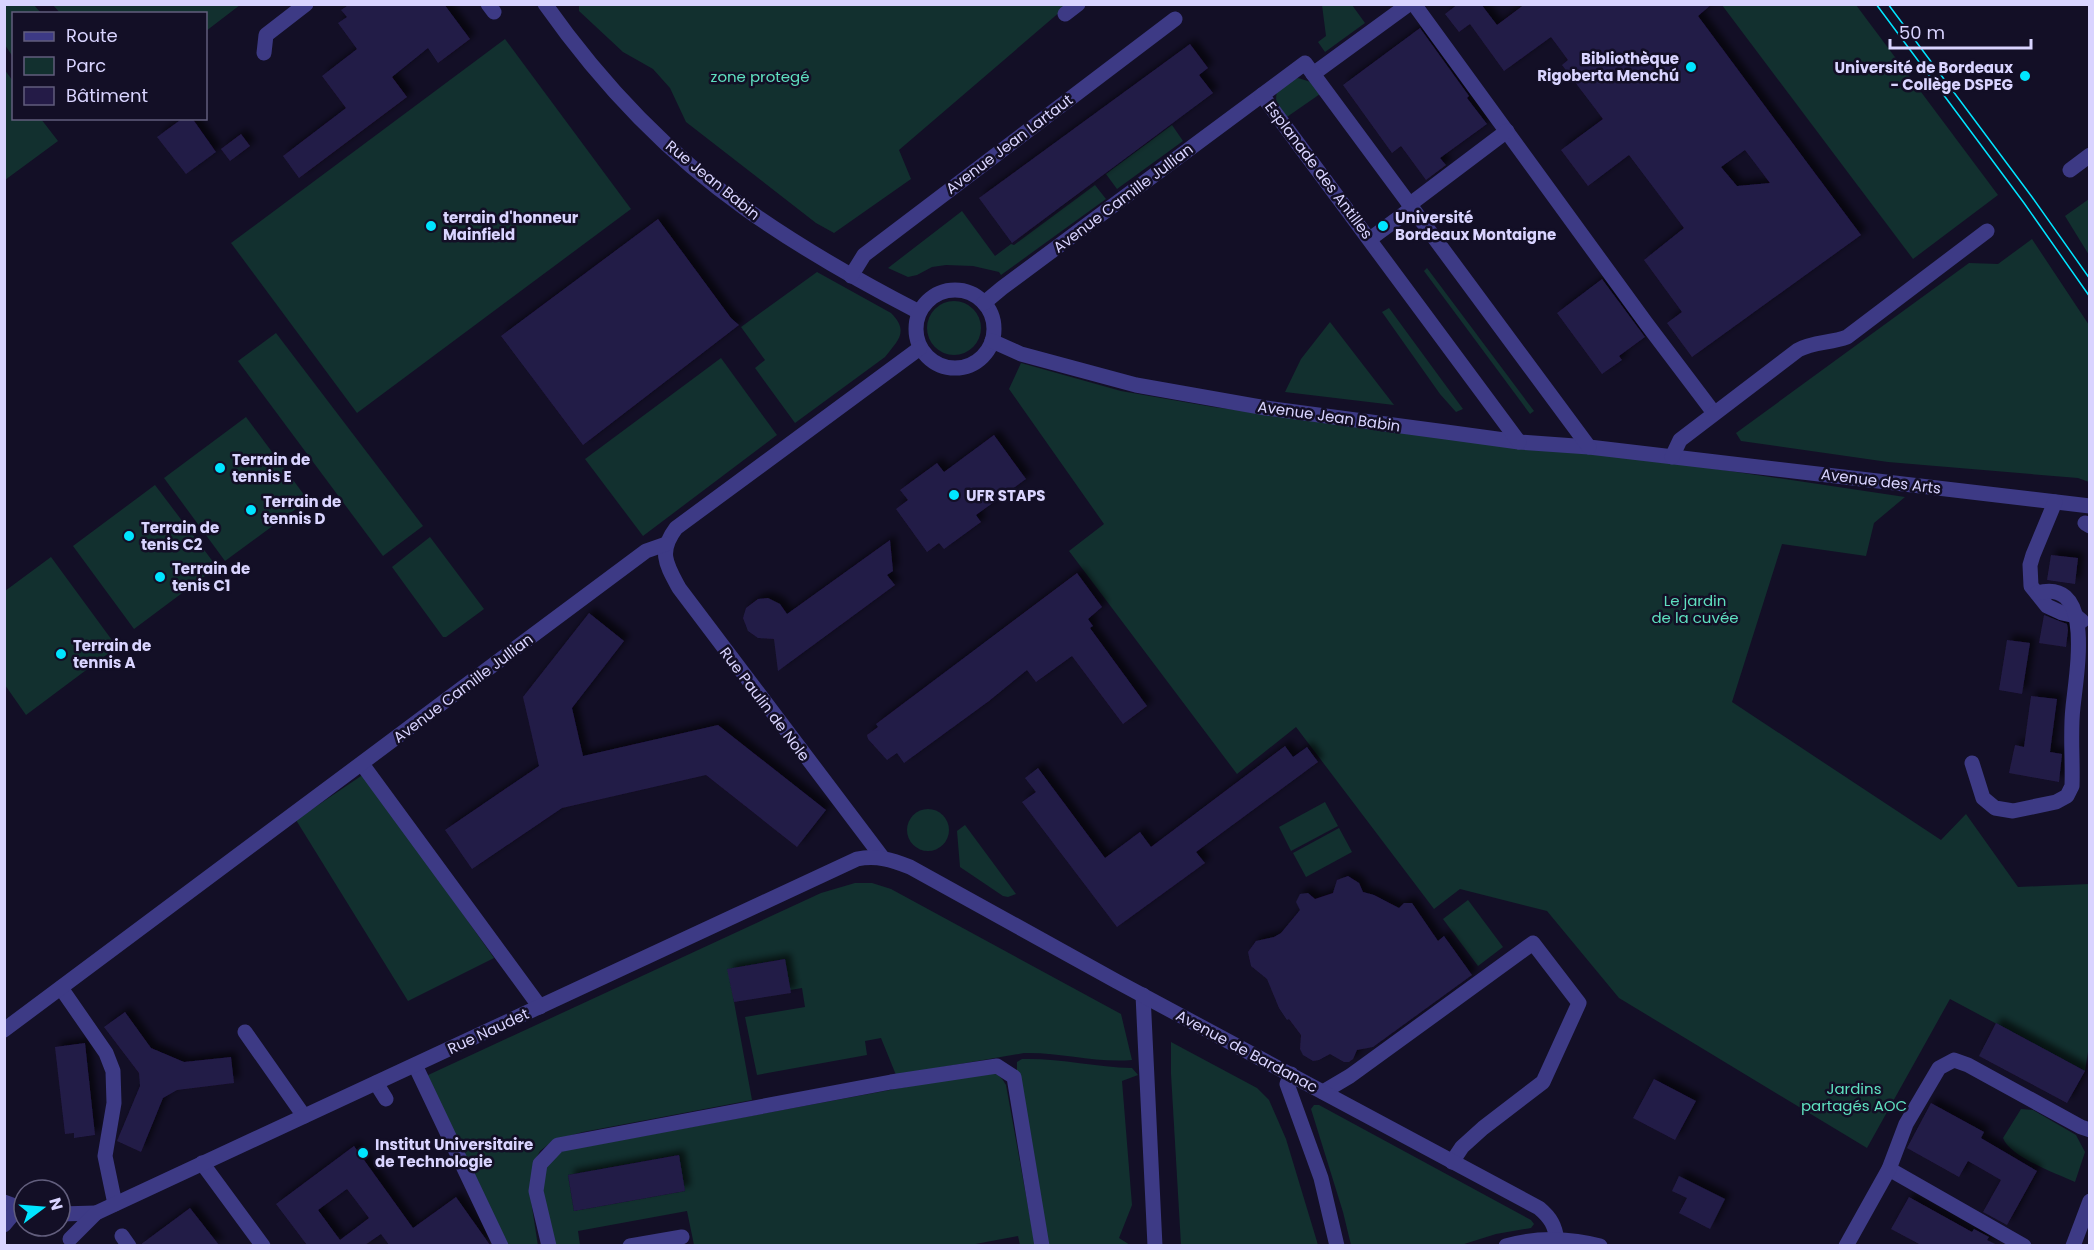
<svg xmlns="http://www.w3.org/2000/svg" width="2094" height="1250" font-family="Poppins,sans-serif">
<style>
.green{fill:#12302f;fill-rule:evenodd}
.building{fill:#241b47;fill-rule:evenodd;filter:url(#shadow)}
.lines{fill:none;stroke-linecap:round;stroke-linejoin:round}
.minor{stroke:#3d3a85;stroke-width:15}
.tram{stroke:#00e5ff;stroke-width:1.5}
.poi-dot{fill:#00e5ff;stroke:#130f26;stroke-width:2}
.labels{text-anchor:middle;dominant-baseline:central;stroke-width:5;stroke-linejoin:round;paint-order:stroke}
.poi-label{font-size:15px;font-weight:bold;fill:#d9d4ff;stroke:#130f26;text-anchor:start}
.park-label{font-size:15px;fill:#5fe0c0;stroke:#130f26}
.street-label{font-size:15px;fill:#d9d4ff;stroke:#130f26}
</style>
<defs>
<filter id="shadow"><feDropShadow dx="5.5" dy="-5.5" stdDeviation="3" flood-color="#0009"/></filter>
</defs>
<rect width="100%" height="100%" fill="#130f26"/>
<!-- green -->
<g class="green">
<polygon points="4,5 34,5 41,13 14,14 13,57 5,45"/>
<polygon points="53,5 240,5 206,31 206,14 60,13"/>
<polygon points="579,5 1068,5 899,150 911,179 834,233 816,223 686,122 670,88 653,69 623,52 579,11"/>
<polygon points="1322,5 1352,5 1365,23 1325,52 1318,42 1326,36"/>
<polygon points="1722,5 1856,5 1998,195 1913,259"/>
<polygon points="505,39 631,209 357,413 231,243"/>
<polygon points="4,69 13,81 14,118 41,119 58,141 5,180"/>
<path d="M1298 78 1311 82 1320 94 1284 119C1271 98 1273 85 1298 78Z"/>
<polygon points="1172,125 1183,141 1117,189 1106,174"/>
<polygon points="1095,185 1106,199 1001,275 999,272 973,266 946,265 932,267 917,275 908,277 888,268 962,211 995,256 1011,244 1014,245"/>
<polygon points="2089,199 2089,255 2065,216"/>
<polygon points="2032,239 2089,325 2089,482 2078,478 1888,462 1741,441 1736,433 1969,263 1998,264"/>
<polygon points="1427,268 1534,411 1530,414 1424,271"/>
<path d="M817 272 891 313C910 332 897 341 885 357L795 423 755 368 765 360 741 327Z"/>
<circle cx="954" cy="328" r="27"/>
<polygon points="1389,308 1463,409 1456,412 1440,394 1382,312"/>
<polygon points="1330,322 1394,405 1285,392 1301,359"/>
<polygon points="276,333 423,526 383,556 238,361"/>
<polygon points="721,358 777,435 643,536 585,459"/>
<polygon points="1021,363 1121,391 1213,407 1683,464 1905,497 1874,523 1866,556 1782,544 1732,702 1941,840 1966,814 2018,887 2089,884 2090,1039 2085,1071 1950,999 1867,1148 1619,998 1547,911 1460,889 1434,909 1296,727 1237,774 1069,551 1104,524 1009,389"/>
<polygon points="246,417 308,500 225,561 164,478"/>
<polygon points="155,485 217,567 134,629 73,546"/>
<polygon points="430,537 484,609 446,637 443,637 392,567"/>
<polygon points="51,557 117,647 26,715 5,685 5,591"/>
<polygon points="364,774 494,958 408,1001 296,820"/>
<polygon points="1325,802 1338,826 1291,851 1279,827"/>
<circle cx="928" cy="830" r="21"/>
<polygon points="965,825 1016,894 1008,897 1003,896 960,867 957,831"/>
<polygon points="1339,828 1352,852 1306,877 1293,853"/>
<path d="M855 883H872L891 889 1121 1014 1132 1060C1095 1063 1061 1052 1024 1053L896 1075 881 1038 865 1041 867 1055 757 1075 745 1017 805 1007 802 988 790 990 784 959 728 969 752 1100 583 1132 554 1140 540 1151 533 1164 530 1194 538 1246 507 1245 426 1076 821 893Z"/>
<polygon points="1468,900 1503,947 1478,966 1443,919"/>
<polygon points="1171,1042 1257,1088 1269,1100 1286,1139 1318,1245 1181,1245 1171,1074"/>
<path d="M1022 1059C1059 1058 1095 1067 1132 1068L1138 1075 1122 1081 1132 1205 1119 1238 1130 1245H1049L1017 1074V1062Z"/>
<path d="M987 1072C997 1073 1001 1076 1006 1085L1035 1245H1020L1018 1236 965 1246 694 1245 687 1211 578 1231 580 1245H554L541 1182 551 1153ZM678 1155 685 1191 574 1211 568 1175Z"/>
<polygon points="1314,1105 1319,1105 1531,1220 1534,1224 1531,1228 1496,1234 1461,1245 1351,1245 1343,1212 1311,1109"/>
<path d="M2021 1109 2033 1110 2076 1135 2085 1152 2075 1182C2057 1174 2010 1157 2003 1138Z"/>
</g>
<!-- building -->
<g class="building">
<polygon points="350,4 444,4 470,39 438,63 428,48 392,77 407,97 299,178 283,156 346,108 322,76 357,49 338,23 347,17 341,10"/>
<path d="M1458 4H1481L1497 25 1525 4H1712L1698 16 1861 235 1692 357 1667 323 1682 312 1644 260 1684 228 1629 155 1588 186 1561 150 1603 119 1562 65 1568 60 1551 37 1504 71 1470 24 1459 32 1445 14ZM1745 150 1770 183 1737 186 1721 167Z"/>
<polygon points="1420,28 1469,96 1467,98 1487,124 1440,158 1446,165 1426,180 1401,146 1392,153 1343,85"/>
<polygon points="1190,44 1208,68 1199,75 1213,93 1012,243 979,198"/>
<polygon points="183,118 192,118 216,152 186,174 157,137"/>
<polygon points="241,134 250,146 230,161 221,149"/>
<polygon points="658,219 731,318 739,325 583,445 501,336"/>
<polygon points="1602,279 1645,337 1619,356 1622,360 1602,374 1557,313"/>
<polygon points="994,435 1026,479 976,515 981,522 944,549 939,543 927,552 896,509 908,500 900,490 937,463 944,472"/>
<polygon points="890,540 893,571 887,575 895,585 778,671 774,639 758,638 748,631 743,618 746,608 758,599 768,598 780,604 787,614"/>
<polygon points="2051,555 2078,558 2075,584 2047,580"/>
<polygon points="1077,573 1102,607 1088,619 1093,626 1090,628 1147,706 1123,724 1072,656 1036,682 1027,670 989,701 904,763 897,753 887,760 868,739 867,735 878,727 876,724"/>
<polygon points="589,613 624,641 572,708 583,756 718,725 826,810 797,847 706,775 562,808 472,869 445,830 539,766 523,697"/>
<polygon points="2044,615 2067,624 2068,630 2066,647 2039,643"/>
<polygon points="2007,640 2030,643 2022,694 1999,690"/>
<polygon points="2031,696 2057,699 2050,752 2062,754 2059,782 2009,773 2015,745 2024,747"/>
<polygon points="1285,746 1293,757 1307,747 1318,762 1196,852 1205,863 1117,927 1022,802 1036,792 1025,778 1038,768 1105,858 1140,832 1151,847"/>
<polygon points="1348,876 1359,883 1363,892 1374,895 1399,908 1404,903 1412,903 1438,941 1444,936 1472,975 1373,1047 1357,1050 1353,1059 1349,1062 1344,1062 1330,1054 1319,1060 1313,1061 1303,1055 1300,1049 1301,1035 1289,1019 1287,1020 1279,1008 1267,979 1251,966 1248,952 1256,941 1274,937 1281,933 1300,910 1296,902 1300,894 1308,893 1315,899 1333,893 1337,880"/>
<polygon points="785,959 791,993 734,1002 727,969"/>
<polygon points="125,1012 151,1048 184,1062 231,1057 234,1083 177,1090 163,1098 141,1152 117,1141 140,1086 139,1073 104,1027"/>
<polygon points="1996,1023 2085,1071 2067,1103 1979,1056"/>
<polygon points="85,1043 95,1135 74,1138 74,1133 65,1134 55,1047"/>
<polygon points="1654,1079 1696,1101 1675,1140 1633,1118"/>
<polygon points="1931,1103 1984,1132 1981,1138 2037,1171 2007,1225 1983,1212 2001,1180 1968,1161 1959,1177 1907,1148"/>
<path d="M354 1146 413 1228 456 1197 490 1245H389L381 1234 365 1245H307L276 1204ZM347 1189 369 1218 340 1240 318 1210Z"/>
<polygon points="679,1155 685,1191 574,1211 568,1175"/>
<polygon points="1679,1176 1725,1199 1710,1229 1679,1213 1687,1198 1672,1191"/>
<polygon points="1909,1197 1972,1232 1974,1229 1989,1237 1987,1240 1997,1245 1921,1245 1891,1229"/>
<polygon points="190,1208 219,1245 140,1245"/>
</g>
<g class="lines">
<!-- minor -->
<g class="minor">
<polyline points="488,4 494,12"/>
<path d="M545 4C600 82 668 154 746 209 801 248 859 281 919 312"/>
<polyline points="1414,4 1646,323 1714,413"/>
<polyline points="1065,14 1078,4"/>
<polyline points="264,53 266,35 306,4"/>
<polyline points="1313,74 1409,4"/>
<polyline points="2070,170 2090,155"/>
<polyline points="1409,205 1507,131"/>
<polyline points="1370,239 1412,208"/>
<polyline points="851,276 864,255 1175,19"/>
<circle cx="955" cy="329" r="39"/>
<polyline points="984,303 1002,288 1262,95"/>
<polyline points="992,341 1021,354 1136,385 1266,408 1446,432 1519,442 1589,447 2090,506"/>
<polyline points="1519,442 1262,95 1305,63 1589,447"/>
<path d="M1672 457 1680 440 1798 350C1813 342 1831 343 1847 337L1987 231"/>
<polyline points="2055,502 2033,555 2030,565 2031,586 2047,606 2062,613 2076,616 2082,621"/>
<polyline points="2085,523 2090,526"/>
<path d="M1972 763 1983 798 1995 808 2013 811 2056 802 2067 796 2072 786C2073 760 2070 733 2073 707 2077 669 2094 577 2037 593"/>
<polyline points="362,764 540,1007"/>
<path d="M882 857 679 588C666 564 658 552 676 528L920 348"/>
<polyline points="61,988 106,1053 113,1071 114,1103 105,1156 115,1204"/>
<polyline points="1143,995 1155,1246"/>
<polyline points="4,1030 646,551 666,544"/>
<polyline points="245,1032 304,1116"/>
<polyline points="415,1065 501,1246"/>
<polyline points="1291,1074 1287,1084 1321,1178 1337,1246"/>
<polyline points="376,1083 386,1099"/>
<polyline points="1323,1092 1350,1076 1533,943 1579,1003 1543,1082 1483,1128 1462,1147 1452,1162"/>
<polyline points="202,1163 263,1246"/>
<polyline points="1889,1169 2024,1246"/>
<polyline points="4,1202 23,1209"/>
<polyline points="60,1214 96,1213"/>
<polyline points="4,1225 14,1213 24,1209"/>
<polyline points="122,1236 129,1246"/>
<path d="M70 1239 96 1213 857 859C877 855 892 860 910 867L1116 981 1539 1208C1551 1218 1555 1226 1557 1240"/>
<polyline points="549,1246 536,1191 540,1164 558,1145 891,1082 997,1066 1014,1077 1042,1246"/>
<polyline points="630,1246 682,1237"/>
<path d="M1506 1246C1536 1237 1571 1238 1600 1246"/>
<polyline points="1846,1246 1889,1169 1906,1124 1939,1068 1954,1060 1968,1065 2081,1127 2090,1130"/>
<polyline points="2073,1246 2090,1201"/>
</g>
<!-- tram -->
<g class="tram">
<polyline points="1876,4 2024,203 2090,297"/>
<polyline points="1888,4 2032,197 2090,279"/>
</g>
</g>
<!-- markers -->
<g class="poi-dot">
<circle cx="1691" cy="67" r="6"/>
<circle cx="2025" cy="76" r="6"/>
<circle cx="431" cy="226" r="6"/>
<circle cx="1383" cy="226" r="6"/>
<circle cx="220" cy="468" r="6"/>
<circle cx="954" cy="495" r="6"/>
<circle cx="251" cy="510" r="6"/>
<circle cx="129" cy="536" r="6"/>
<circle cx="160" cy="577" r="6"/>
<circle cx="61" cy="654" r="6"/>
<circle cx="363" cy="1153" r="6"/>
</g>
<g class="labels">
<!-- poi labels -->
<g class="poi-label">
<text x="1679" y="58" text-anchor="end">Bibliothèque<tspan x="1679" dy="17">Rigoberta Menchú</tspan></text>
<text x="2013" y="67" text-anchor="end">Université de Bordeaux<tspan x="2013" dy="17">- Collège DSPEG</tspan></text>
<text x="443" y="217">terrain d'honneur<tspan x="443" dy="17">Mainfield</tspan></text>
<text x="1395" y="217">Université<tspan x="1395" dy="17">Bordeaux Montaigne</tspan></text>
<text x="232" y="459">Terrain de<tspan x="232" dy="17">tennis E</tspan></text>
<text x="966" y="495">UFR STAPS</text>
<text x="263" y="501">Terrain de<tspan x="263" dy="17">tennis D</tspan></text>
<text x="141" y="527">Terrain de<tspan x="141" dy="17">tenis C2</tspan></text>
<text x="172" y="568">Terrain de<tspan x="172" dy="17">tenis C1</tspan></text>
<text x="73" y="645">Terrain de<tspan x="73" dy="17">tennis A</tspan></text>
<text x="375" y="1144">Institut Universitaire<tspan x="375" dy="17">de Technologie</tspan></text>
</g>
<!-- park labels -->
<g class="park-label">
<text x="760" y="76">zone protegé</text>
<text x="1695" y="600">Le jardin<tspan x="1695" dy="17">de la cuvée</tspan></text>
<text x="1854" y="1088">Jardins<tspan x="1854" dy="17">partagés AOC</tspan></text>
</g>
<!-- street labels -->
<g class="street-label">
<text transform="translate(1009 144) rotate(-37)">Avenue Jean Lartaut</text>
<text transform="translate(1319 170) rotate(53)">Esplanade des Antilles</text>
<text transform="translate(713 180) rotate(39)">Rue Jean Babin</text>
<text transform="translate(1123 198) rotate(-37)">Avenue Camille Jullian</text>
<text transform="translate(1329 416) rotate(8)">Avenue Jean Babin</text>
<text transform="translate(1881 481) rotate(7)">Avenue des Arts</text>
<text transform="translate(463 688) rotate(-37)">Avenue Camille Jullian</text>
<text transform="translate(765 704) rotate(53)">Rue Paulin de Nole</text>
<text transform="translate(488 1031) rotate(-25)">Rue Naudet</text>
<text transform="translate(1247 1051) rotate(28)">Avenue de Bardanac</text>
</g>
</g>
<!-- border -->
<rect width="2094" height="1250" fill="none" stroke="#d9d4ff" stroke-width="12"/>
<!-- legend -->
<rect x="12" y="12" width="195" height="108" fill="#130f26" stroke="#625e7d" stroke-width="1.5"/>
<rect x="24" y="32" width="30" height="9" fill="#3d3a85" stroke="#625e7d" stroke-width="1.5"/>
<text x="66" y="42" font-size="18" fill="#d9d4ff">Route</text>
<rect x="24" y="57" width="30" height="18" fill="#12302f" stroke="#625e7d" stroke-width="1.5"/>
<text x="66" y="72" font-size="18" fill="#d9d4ff">Parc</text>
<rect x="24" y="87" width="30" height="18" fill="#241b47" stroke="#625e7d" stroke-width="1.5"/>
<text x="66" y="102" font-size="18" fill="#d9d4ff">Bâtiment</text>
<!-- north arrow -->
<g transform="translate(42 1208) rotate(74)"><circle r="28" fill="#130f26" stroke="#625e7d" stroke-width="1.5"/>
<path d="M0-4.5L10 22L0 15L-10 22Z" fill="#00e5ff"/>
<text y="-9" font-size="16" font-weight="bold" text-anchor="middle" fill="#d9d4ff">N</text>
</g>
<!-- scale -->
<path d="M1890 39v9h141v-9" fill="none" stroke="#d9d4ff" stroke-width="3"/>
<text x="1899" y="39" font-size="18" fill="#d9d4ff" stroke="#130f26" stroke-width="4.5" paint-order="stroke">50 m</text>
</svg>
